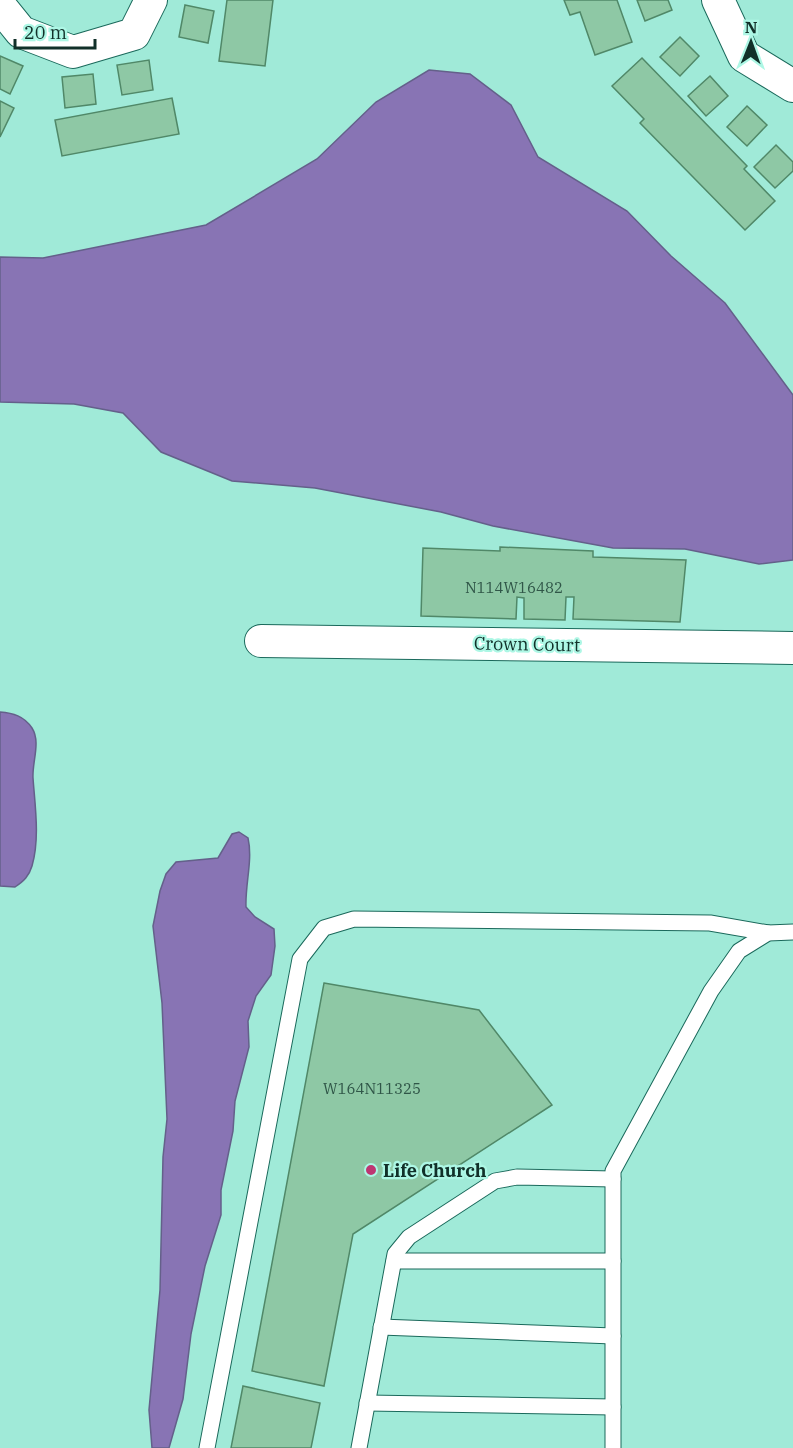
<svg xmlns="http://www.w3.org/2000/svg" width="793" height="1448" font-family="'IBM Plex Serif',serif">
<style>
.water{fill:#8874b4;stroke:#64608a;stroke-width:1.5}
.building{fill:#8ec8a5;stroke:#508868;stroke-width:1.5}
.lines{fill:none;stroke-linecap:round;stroke-linejoin:round}
.service-casing{stroke:#1a695b;stroke-width:17}
.minor-casing{stroke:#1a695b;stroke-width:34}
.service{stroke:#fff;stroke-width:15}
.minor{stroke:#fff;stroke-width:32}
.poi-dot{fill:#be3672;stroke:#adf7e5;stroke-width:2}
.labels{text-anchor:middle;dominant-baseline:central;stroke-width:4.5;stroke-linejoin:round;paint-order:stroke}
.number-label{font-size:15px;fill:#305648}
.street-label{font-size:18px;fill:#113029;stroke:#adf7e5}
.poi-label{font-size:18px;font-weight:bold;fill:#113029;stroke:#adf7e5;text-anchor:start}
</style>
<rect width="100%" height="100%" fill="#a0ead8"/>
<!-- water -->
<g class="water">
<polygon points="429,70 470,74 511,105 538,157 627,211 671,256 725,303 793,395 793,560 759,564 685,549 613,548 493,526 441,512 315,488 232,481 161,452 123,413 74,404 0,402 0,257 43,258 206,225 317,159 376,102"/>
<path d="M0 712C13 713 24 716 32 728 41 742 32 762 33 778 35 806 40 838 32 866 29 876 24 881 15 887L0 886Z"/>
<path d="M239 832 248 838C253 860 245 884 246 907L255 917 274 929 275 946 271 975 256 996 248 1021 249 1047 235 1101 233 1131 221 1190V1215L205 1266 191 1334 183 1399 169 1448H152L149 1410 160 1290 163 1157 167 1119 162 1003 153 926 160 891 166 874 176 862 218 858 232 834Z"/>
</g>
<!-- building -->
<g class="building">
<polygon points="227,0 273,0 265,66 219,61"/>
<polygon points="564,0 617,0 632,42 595,55 580,12 570,15"/>
<polygon points="637,0 668,0 672,10 645,21"/>
<polygon points="185,5 214,11 208,43 179,37"/>
<polygon points="680,37 699,56 680,76 660,57"/>
<polygon points="0,56 23,66 10,94 0,89"/>
<polygon points="642,58 747,166 744,169 775,201 745,230 640,123 644,119 612,86"/>
<polygon points="149,60 153,90 122,95 117,65"/>
<polygon points="93,74 96,104 65,108 62,77"/>
<polygon points="710,76 728,96 706,116 688,96"/>
<polygon points="172,98 179,134 62,156 55,120"/>
<polygon points="0,101 14,108 0,137"/>
<polygon points="747,106 767,125 747,146 727,127"/>
<polygon points="776,145 793,162 793,171 775,188 754,167"/>
<polygon points="500,547 593,551 593,557 686,560 680,622 573,619 574,597 566,597 565,620 524,619 524,598 517,597 516,619 421,616 423,548 500,551"/>
<polygon points="324,983 479,1010 552,1105 353,1234 324,1386 252,1371"/>
<polygon points="243,1386 320,1403 311,1448 231,1448"/>
</g>
<g class="lines">
<defs>
<g id="service">
<polyline points="394,1261 613,1261"/>
<polyline points="381,1327 613,1336"/>
<polyline points="367,1403 613,1407"/>
<polyline points="207,1448 300,959 324,928 354,919 710,923 768,933"/>
<polyline points="359,1448 395,1254 409,1237 495,1181 517,1177 613,1179"/>
<polyline points="613,1448 613,1171 711,991 739,951 768,933 793,932"/>
</g>
<g id="minor">
<polyline points="718,0 744,56 793,86"/>
<polyline points="0,6 21,32 73,52 134,34 151,0"/>
<polyline points="261,641 793,648"/>
</g>
</defs>
<!-- service casing -->
<use href="#service" class="service-casing"/>
<!-- minor casing -->
<use href="#minor" class="minor-casing"/>
<!-- service -->
<use href="#service" class="service"/>
<!-- minor -->
<use href="#minor" class="minor"/>
</g>
<!-- markers -->
<circle class="poi-dot" cx="371" cy="1170" r="6"/>
<g class="labels">
<!-- number labels -->
<g class="number-label">
<text x="514" y="587">N114W16482</text>
<text x="372" y="1088">W164N11325</text>
</g>
<!-- street labels -->
<g class="street-label">
<text transform="translate(527 644) rotate(1)">Crown Court</text>
</g>
<!-- poi labels -->
<g class="poi-label">
<text x="383" y="1170">Life Church</text>
</g>
</g>
<!-- north arrow -->
<g transform="translate(751 42) rotate(1)" stroke="#adf7e5" stroke-width="4.5" paint-order="stroke">
<path d="M0-4.5L10 22L0 15L-10 22Z" fill="#113029"/>
<text y="-9" font-size="16" font-weight="bold" text-anchor="middle" fill="#113029">N</text>
</g>
<!-- scale -->
<path d="M15 39v9h80v-9" fill="none" stroke="#113029" stroke-width="3"/>
<text x="24" y="39" font-size="18" fill="#113029" stroke="#adf7e5" stroke-width="4.5" paint-order="stroke">20 m</text>
</svg>
